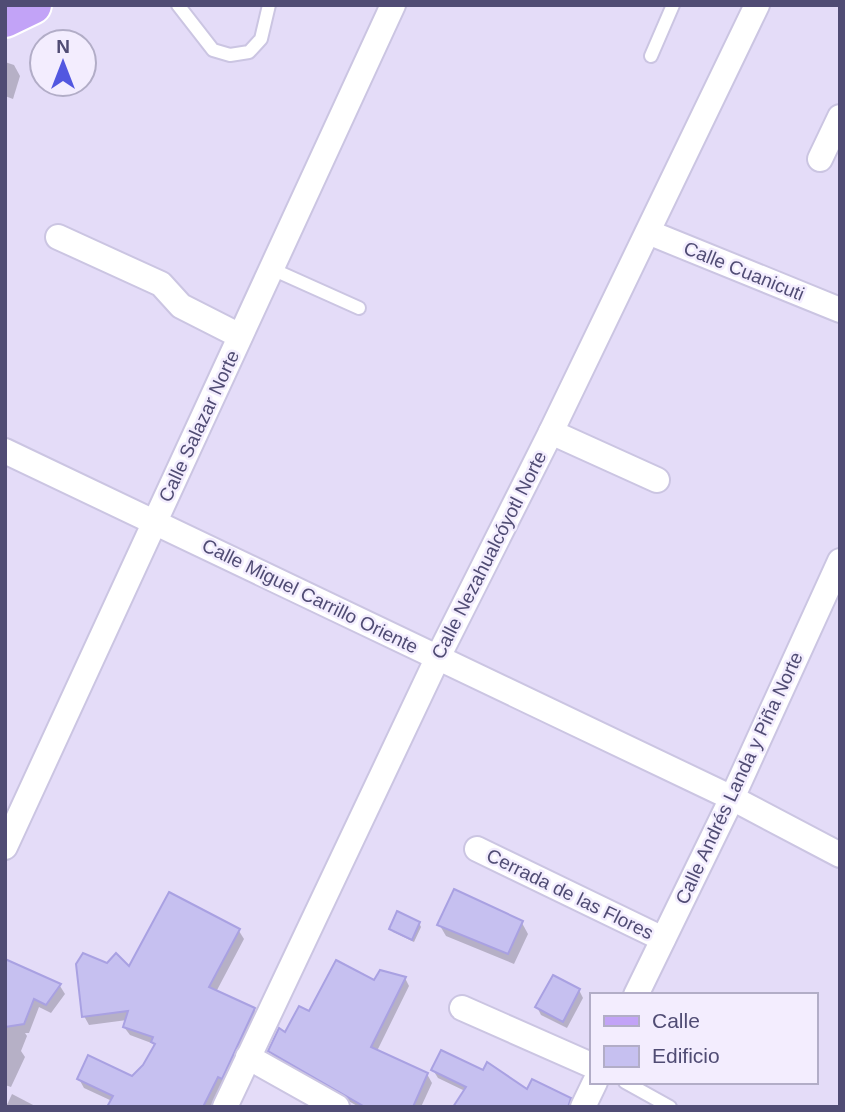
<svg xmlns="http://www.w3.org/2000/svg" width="845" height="1112" font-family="Arial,sans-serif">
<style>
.residential{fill:#e4dcf8;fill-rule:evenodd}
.shadow{fill:#0003}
.building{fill:#c6c0f0;stroke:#a9a1e2;stroke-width:2}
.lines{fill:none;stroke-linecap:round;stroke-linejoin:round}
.service-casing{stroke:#cbc5e2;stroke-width:16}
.minor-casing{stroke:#cbc5e2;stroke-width:28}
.primary-casing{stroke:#fff;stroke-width:42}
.service{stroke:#fff;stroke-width:12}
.minor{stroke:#fff;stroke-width:24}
.primary{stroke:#c2a3f7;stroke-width:38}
.labels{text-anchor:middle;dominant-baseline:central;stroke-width:5;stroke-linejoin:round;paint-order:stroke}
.street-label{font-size:19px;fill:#504c74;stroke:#f3edfe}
</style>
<rect width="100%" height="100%" fill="#eee7fb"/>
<!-- residential -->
<path class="residential" d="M5 5H840V1107H5ZM42 42H84V84H42ZM591 995H815V1082H591Z"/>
<!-- shadow -->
<g class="shadow">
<polygon points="5,62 14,65 20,76 13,99 5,96"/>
<polygon points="419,923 421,927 414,942 393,932 391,929"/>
<polygon points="522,923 528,934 514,964 446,936 439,924"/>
<polygon points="239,931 244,939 216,992 254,1010 259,1018 212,1107 109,1107 112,1101 84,1088 79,1079 132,1078 144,1066 156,1046 154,1044 130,1035 124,1027 127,1020 89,1025 84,1016 107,965 130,968"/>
<polygon points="5,961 60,986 65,994 51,1013 39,1007 29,1033 25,1033 27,1036 21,1051 25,1057 11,1087 5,1085"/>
<polygon points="405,978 409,986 377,1051 427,1074 432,1083 421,1107 359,1107 275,1059 270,1051 309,1014 375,982"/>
<polygon points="579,990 583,998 567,1028 541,1015 537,1007"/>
<polygon points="433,1070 528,1092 569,1098 573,1107 455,1107 465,1091 438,1078"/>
<polygon points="12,1094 37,1107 6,1107"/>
</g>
<!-- building -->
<g class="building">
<polygon points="454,889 523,921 508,954 437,925"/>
<polygon points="169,892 240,929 209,987 255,1008 222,1079 218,1077 203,1107 107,1107 113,1096 77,1079 88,1055 132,1076 143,1065 155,1044 151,1042 153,1037 123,1027 128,1011 82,1017 76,964 83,953 107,963 116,953 129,966"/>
<polygon points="397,911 420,922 412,940 389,929"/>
<polygon points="5,959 61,984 46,1005 34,999 24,1024 5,1027"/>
<polygon points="336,960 374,980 380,970 406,977 371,1047 428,1073 413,1107 365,1107 268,1051 279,1028 285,1032 299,1006 309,1011"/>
<polygon points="553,975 580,989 563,1022 535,1007"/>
<polygon points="441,1050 483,1070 487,1062 527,1089 532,1079 571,1098 568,1107 453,1107 466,1087 431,1070"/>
</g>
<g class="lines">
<defs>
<g id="service">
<polyline points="178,5 213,50 230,55 249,52 261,39 269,5"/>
<polyline points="651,56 673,5"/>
<polyline points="272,269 359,308"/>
<polyline points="625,1082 670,1107"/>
</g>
<g id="minor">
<polyline points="820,159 840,117"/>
<polyline points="648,232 840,310"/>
<polyline points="58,237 161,284 181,306 240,336"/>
<polyline points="551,432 657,480"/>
<polyline points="5,451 732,798 840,855"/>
<polyline points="5,847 393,5"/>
<polyline points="477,849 663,939"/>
<polyline points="636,995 732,798 840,561"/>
<polyline points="462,1008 591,1065"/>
<polyline points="248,1057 337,1107"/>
<polyline points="225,1107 438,657 551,432 757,5"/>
<polyline points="583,1107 595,1082"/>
</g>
<polyline id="primary" points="5,18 32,5"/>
</defs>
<!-- service casing -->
<use href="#service" class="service-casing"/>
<!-- minor casing -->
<use href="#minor" class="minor-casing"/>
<!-- primary casing -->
<use href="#primary" class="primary-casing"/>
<!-- service -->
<use href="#service" class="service"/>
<!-- minor -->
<use href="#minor" class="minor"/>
<!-- primary -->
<use href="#primary" class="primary"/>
</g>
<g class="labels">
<!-- street labels -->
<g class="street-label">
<text transform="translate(744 271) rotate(22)">Calle Cuanicuti</text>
<text transform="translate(199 426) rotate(-65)">Calle Salazar Norte</text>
<text transform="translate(489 555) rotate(-63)">Calle Nezahualcóyotl Norte</text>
<text transform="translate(310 596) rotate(26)">Calle Miguel Carrillo Oriente</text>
<text transform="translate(739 778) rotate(-65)">Calle Andrés Landa y Piña Norte</text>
<text transform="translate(570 894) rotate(26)">Cerrada de las Flores</text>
</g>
</g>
<!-- border -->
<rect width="845" height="1112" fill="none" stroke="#504c74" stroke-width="14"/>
<!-- legend -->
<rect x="590" y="993" width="228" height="91" fill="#f3edfe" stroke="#b2adc7" stroke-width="2"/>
<rect x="604" y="1016" width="35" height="10" fill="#c2a3f7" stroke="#b2adc7" stroke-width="2"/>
<text x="652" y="1028" font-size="21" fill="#504c74">Calle</text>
<rect x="604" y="1046" width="35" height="21" fill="#c6c0f0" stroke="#b2adc7" stroke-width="2"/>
<text x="652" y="1063" font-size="21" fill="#504c74">Edificio</text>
<!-- north arrow -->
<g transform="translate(63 63)"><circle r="33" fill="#f3edfe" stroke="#b2adc7" stroke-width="2"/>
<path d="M0-5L12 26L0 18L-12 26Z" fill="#5257e0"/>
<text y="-10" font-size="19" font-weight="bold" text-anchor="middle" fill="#504c74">N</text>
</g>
</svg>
